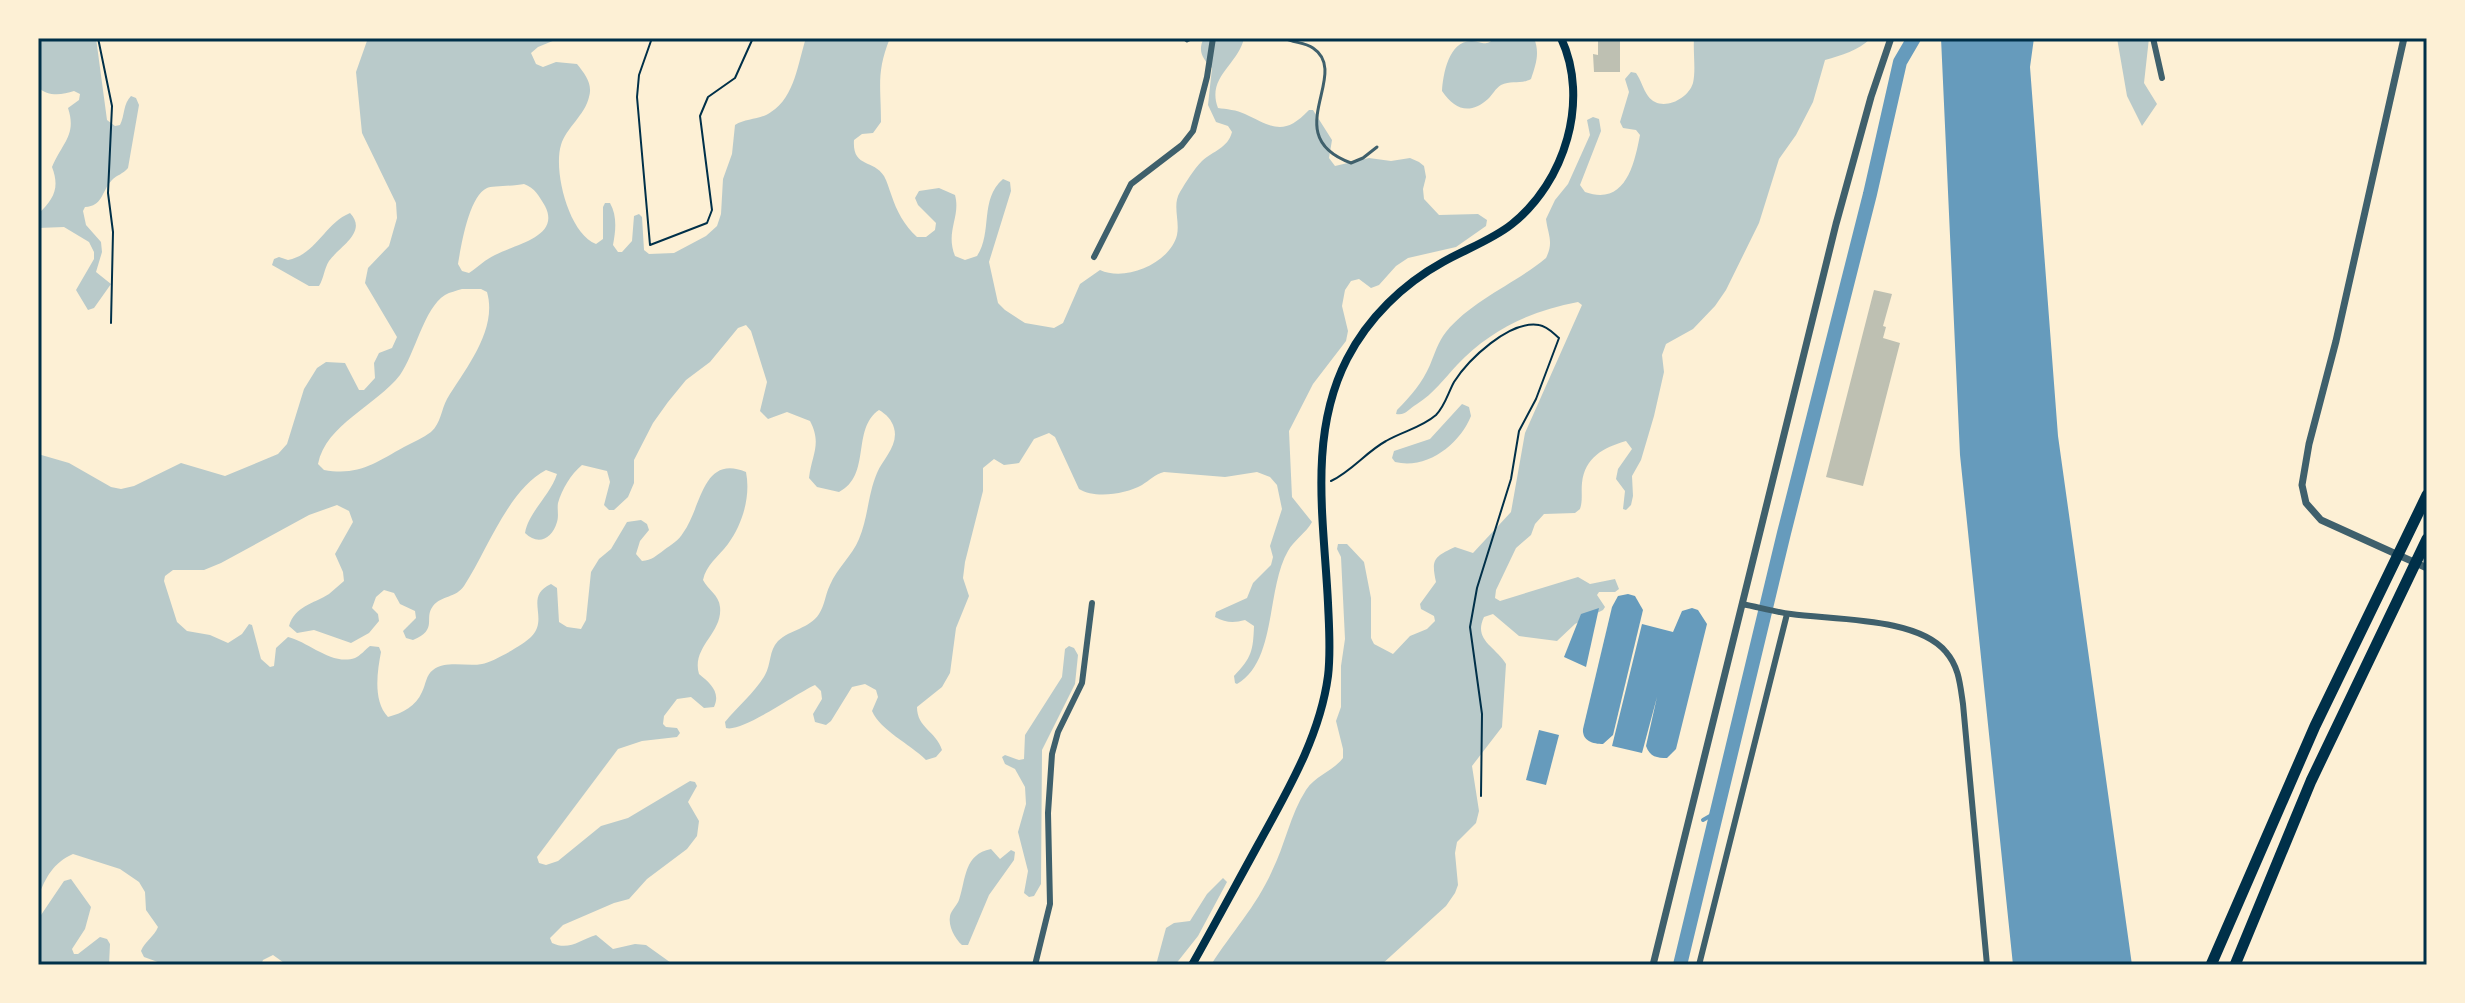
<svg xmlns="http://www.w3.org/2000/svg" width="2465" height="1003" font-family="Inter,sans-serif">
<style>
.green{fill:#b9caca;fill-rule:evenodd}
.water{fill:#669bbc}
.lines{fill:none;stroke-linecap:round;stroke-linejoin:round}
.stream{stroke:#669bbc;stroke-width:4}
.canal{stroke:#669bbc;stroke-width:14}
.building{fill:#bec0b2}
.path{stroke:#003049;stroke-width:2}
.service{stroke:#3f606c;stroke-width:3}
.minor{stroke:#3f606c;stroke-width:6}
.tertiary{stroke:#3f606c;stroke-width:7}
.secondary{stroke:#003049;stroke-width:8}
.motorway{stroke:#003049;stroke-width:11}
.neatline{fill:none;stroke:#003049;stroke-width:3}
</style>
<rect width="100%" height="100%" fill="#fdf0d5"/>
<!-- green -->
<g class="green">
<path d="M38 38H96L107 120 115 126 120 125C125 115 123 104 131 96L136 98 139 105 128 168C123 174 117 175 112 180 101 192 103 206 85 207L83 211 86 225 101 242 102 252 96 272 111 284 94 308 88 310 76 290 94 259V252L89 242 64 227 38 228V214C54 199 60 188 52 167 62 143 77 135 68 108L79 100 80 94 74 91C62 95 48 97 38 87Z"/>
<path d="M368 38H560L538 47 531 53 536 64 543 67 556 62 577 64C585 74 593 84 589 97 585 115 566 128 561 145 553 171 569 234 596 244L603 239V207L605 203H610C617 215 616 230 613 245L618 252H622L632 241 634 216 639 214 642 217 644 250 649 254 674 253 706 236 717 226 721 214 723 179 732 154 735 125C746 118 760 120 771 112 795 97 798 62 806 38H890C876 73 881 86 881 122L873 133 862 134 854 140C852 168 873 159 884 176 887 181 889 189 891 194 897 212 904 225 917 237H926L935 230 936 223 918 205 915 198 919 191 939 188 955 195C961 217 945 231 955 256L965 260 977 256C993 232 979 200 1003 179L1010 182 1011 191 989 262 998 303 1005 310 1025 323 1054 328 1063 323 1080 284 1100 270C1126 282 1170 263 1177 235 1180 220 1172 205 1180 192 1186 182 1194 169 1202 161 1213 151 1228 148 1232 132L1228 126 1216 122 1208 105 1212 68C1203 59 1197 51 1204 38H1244C1239 64 1206 77 1218 108 1226 109 1237 110 1245 114 1274 128 1284 136 1309 110H1313L1332 140 1329 158 1335 166 1369 158 1391 161 1410 158 1419 162 1424 166 1426 177 1423 189 1424 199 1439 215 1478 214 1487 220 1486 226 1456 247 1408 258 1396 266 1379 285 1371 288 1359 279 1351 281 1345 290 1342 306 1348 331 1346 341 1313 384 1289 431 1292 497 1312 522C1306 533 1294 540 1288 551 1266 589 1277 661 1237 684L1235 683 1234 676C1252 657 1253 651 1254 626L1245 620C1234 623 1226 623 1215 617L1216 612 1247 598 1253 583 1271 565 1273 557 1270 546 1282 509 1277 485 1270 477 1257 472 1225 477 1164 472C1155 474 1150 480 1142 485 1126 494 1095 499 1079 489L1055 437 1049 433 1034 439 1019 463 1004 465 994 459 983 468V491L965 562 963 578 969 596 956 628 950 673 942 687 917 707C917 728 936 731 942 750L936 757 926 760C909 743 881 731 872 711L878 697 876 690 865 684 852 687 831 721 826 725 815 722 813 714 822 699 821 691 815 685C795 694 742 733 726 728L725 722C738 706 755 692 765 675 771 665 769 650 778 641 791 629 809 629 819 614 825 605 825 595 830 585 837 568 852 556 859 539 868 518 868 494 877 473 883 459 899 445 894 428 892 420 886 414 879 410 851 429 872 475 839 492L817 487 809 478C812 454 822 444 810 421L787 412 768 419 760 411 767 382 751 331 746 325 738 328 710 362 686 380 668 402 653 423 634 460V483L628 497 614 510H609L604 505 610 482 607 471 582 465C571 474 562 489 558 503 557 509 559 516 557 522 552 539 538 546 525 533 529 511 550 496 557 474L546 470C508 490 487 551 464 586 456 598 442 595 433 606 423 619 439 629 413 640L406 638 403 631 416 618 415 611 400 604 394 593 384 590 376 597 372 608 378 614 379 621 369 633 351 643 314 630 297 633 289 626C295 606 313 604 329 594 334 590 339 585 344 581L343 572 335 554 353 522 349 511 337 505 309 515 221 563 204 570H173L165 576 164 581 177 622 187 631 210 635 228 643 242 634 249 624 252 625 261 659 270 667 274 666 276 648 288 637C309 642 332 666 355 658 360 656 366 649 370 646L379 647 381 652C377 673 373 701 388 717 403 713 416 706 422 692 426 684 426 675 433 670 446 660 467 667 482 664 493 662 523 645 531 637 550 618 523 597 551 584L557 588 559 622 567 627 581 629 586 620 591 572 599 559 611 549 627 522 641 520 647 524 649 530 640 541 636 554 642 561C652 560 656 556 664 550 671 545 679 540 683 533 702 507 702 454 746 472 751 497 742 525 728 544 718 557 706 565 703 580 708 590 719 595 720 607 723 633 691 647 699 674 710 683 721 692 714 707L704 708 691 697 677 699 664 716 663 724 666 727 677 728 680 733 677 737 642 741 618 749 537 857 539 863 546 865 558 861 601 826 628 818 690 781 695 782 697 786 688 802 699 821 697 836 687 849 647 879 629 899 614 903 563 925 550 938 552 943C569 951 580 940 596 935L613 949 635 944 646 945 674 965H287L273 955 263 960 261 965H166L144 957 141 951C145 941 154 937 158 927L146 910 145 892 139 882 120 869 73 854C53 863 46 877 38 897V454L69 463 111 487 121 489 134 486 181 463 225 476 278 454 287 444 304 389 317 368 326 362 345 363 359 390H364L375 378 374 363 379 353 392 348 397 337 365 283 368 268 389 246 397 218 396 203 362 133 356 72ZM524 184C535 188 539 196 545 206 561 237 515 244 495 255 486 259 478 267 469 273L462 271 458 264C461 246 469 196 487 188 491 186 515 186 524 184ZM462 289H481L487 292C498 330 465 369 447 399 441 410 441 423 431 432 423 438 413 442 404 447 375 463 359 476 324 470L318 464C326 424 376 406 400 375 415 354 424 308 445 295 450 292 456 291 462 289Z"/>
<path d="M1495 38H1534C1540 53 1536 64 1531 79 1520 85 1511 80 1501 85 1495 89 1493 94 1488 99 1470 115 1455 110 1442 91 1443 74 1449 40 1472 41 1483 42 1485 47 1495 38Z"/>
<path d="M1694 38H1871C1858 51 1842 55 1825 60L1813 102 1796 135 1779 159 1759 223 1726 290 1715 306 1693 329 1666 344 1662 355 1664 372 1654 416 1641 460 1632 476 1633 496 1631 505 1626 510 1623 509 1625 491 1616 479 1618 469 1632 449 1626 441C1603 448 1585 457 1582 483 1581 492 1583 500 1580 509L1575 513 1544 514 1535 524 1531 535 1516 548 1496 590 1495 598 1500 601 1578 577 1590 584 1615 579 1619 589 1615 592H1599L1597 595 1605 607 1603 610 1575 624 1557 641 1519 636 1493 614 1484 617C1473 640 1495 646 1506 664L1502 727 1472 766 1479 811 1476 823 1457 842 1455 853 1458 885 1455 893 1446 906 1381 965H1211C1231 933 1256 907 1272 871 1285 845 1290 815 1306 790 1316 775 1332 772 1343 758V749L1336 721 1341 707V666L1345 639 1341 557 1337 549 1338 544H1347L1364 562 1371 598V638L1374 644 1393 654 1410 636 1427 629 1435 621 1434 616 1421 609 1420 604 1436 582C1431 559 1434 557 1455 547L1473 553 1511 512 1525 433 1582 305 1578 302C1530 311 1490 330 1457 365 1443 380 1434 393 1417 404 1408 409 1406 416 1396 414L1397 410C1411 396 1422 383 1430 365 1435 353 1438 342 1446 332 1472 300 1515 284 1546 258 1554 242 1548 235 1546 219L1555 200 1568 184 1590 135 1587 120 1593 117 1599 119 1601 131 1580 185 1585 192C1625 206 1634 166 1640 135L1636 130 1623 128 1620 122 1629 92 1625 79 1631 72 1636 73C1641 80 1643 89 1648 96 1660 113 1688 100 1693 83 1696 70 1693 52 1694 38Z"/>
<polygon points="2117,38 2149,38 2144,83 2157,104 2142,126 2127,96"/>
<path d="M350 213C368 232 340 246 329 261 324 269 324 278 319 286H309L272 265 274 259 279 257 288 260C317 254 324 224 350 213Z"/>
<path d="M1462 404 1469 407 1471 416C1460 444 1427 470 1395 462L1392 458 1394 451 1430 439Z"/>
<polygon points="1069,646 1074,648 1078,655 1075,684 1042,750 1041,884 1034,896 1029,897 1024,893 1028,871 1018,832 1026,804 1025,787 1015,769 1005,764 1002,757 1005,755 1019,760 1024,759 1025,735 1062,677 1065,649"/>
<path d="M991 849 1000 859 1011 850 1015 852 1014 860 989 895 968 945H962C955 939 948 926 950 916 951 911 957 905 959 900 966 879 964 854 991 849Z"/>
<polygon points="1223,878 1227,882 1198,936 1175,965 1156,965 1166,928 1174,923 1190,921 1207,894"/>
<polygon points="71,879 91,907 85,929 72,949 74,954 78,954 100,937 107,939 110,944 109,965 38,965 38,915 41,915 64,881"/>
</g>
<!-- water -->
<g class="water">
<polygon points="1941,38 2034,38 2030,67 2058,436 2132,965 2013,965 1960,455"/>
<path d="M1628 594 1635 596 1643 610 1613 735 1603 744C1593 744 1582 741 1583 729L1612 607 1618 596Z"/>
<polygon points="1599,608 1586,667 1564,657 1581,614"/>
<path d="M1692 608 1698 610 1707 624 1676 749 1667 758C1657 758 1650 757 1646 746L1657 697 1642 753 1612 746 1642 624 1673 632 1682 611Z"/>
<polygon points="1539,730 1559,735 1546,785 1526,780"/>
</g>
<g class="lines">
<!-- stream -->
<polyline class="stream" points="1703,820 1717,812"/>
<!-- canal -->
<polyline class="canal" points="1680,965 1784,533 1870,194 1900,62 1914,38"/>
</g>
<!-- building -->
<g class="building">
<polygon points="1598,38 1620,38 1620,72 1594,72 1593,54 1598,55"/>
<polygon points="1874,290 1892,294 1883,326 1886,327 1883,338 1900,343 1863,486 1826,477"/>
</g>
<g class="lines">
<!-- path -->
<g class="path">
<polyline points="98,38 112,106 108,193 113,232 111,323"/>
<polyline points="652,38 639,75 637,97 650,245 707,223 712,210 700,116 708,97 735,78 753,38"/>
<path d="M1331 481C1352 471 1366 452 1386 441 1403 431 1421 428 1436 415 1445 406 1448 393 1454 382 1468 360 1509 320 1539 325 1547 326 1553 333 1559 338L1536 399 1519 431 1511 479 1477 588 1470 627 1482 714 1481 796"/>
</g>
<!-- service -->
<g class="service">
<polyline points="1183,38 1187,41 1193,38"/>
<path d="M1284 38C1293 43 1305 42 1313 48 1352 74 1277 136 1351 163L1363 158 1377 147"/>
</g>
<!-- minor -->
<g class="minor">
<polyline points="2153,38 2162,78"/>
<polyline points="1094,257 1131,184 1182,145 1193,131 1207,77 1213,38"/>
<path d="M1742 604C1758 607 1775 612 1791 614 1833 620 1918 617 1946 652 1959 667 1960 684 1963 704L1987 965"/>
<polyline points="1035,965 1050,904 1048,813 1052,754 1058,732 1082,683 1092,603"/>
<polyline points="1699,965 1787,614"/>
</g>
<!-- tertiary -->
<g class="tertiary">
<polyline points="2404,38 2336,341 2309,444 2302,485 2306,503 2321,520 2427,568"/>
<polyline points="1653,965 1836,224 1871,97 1891,38"/>
</g>
<!-- secondary -->
<path class="secondary" d="M1192 965C1215 924 1237 883 1259 843 1288 790 1320 736 1328 676 1331 652 1329 627 1328 603 1324 521 1308 435 1347 359 1368 318 1403 284 1443 262 1466 249 1492 240 1512 224 1565 182 1590 100 1561 38"/>
<!-- motorway -->
<g class="motorway">
<polyline points="2211,965 2315,726 2427,495"/>
<polyline points="2235,965 2311,781 2427,539"/>
</g>
</g>
<!-- border -->
<rect width="2465" height="1003" fill="none" stroke="#fdf0d5" stroke-width="80"/>
<rect x="40" y="40" width="2385" height="923" class="neatline"/>
</svg>
